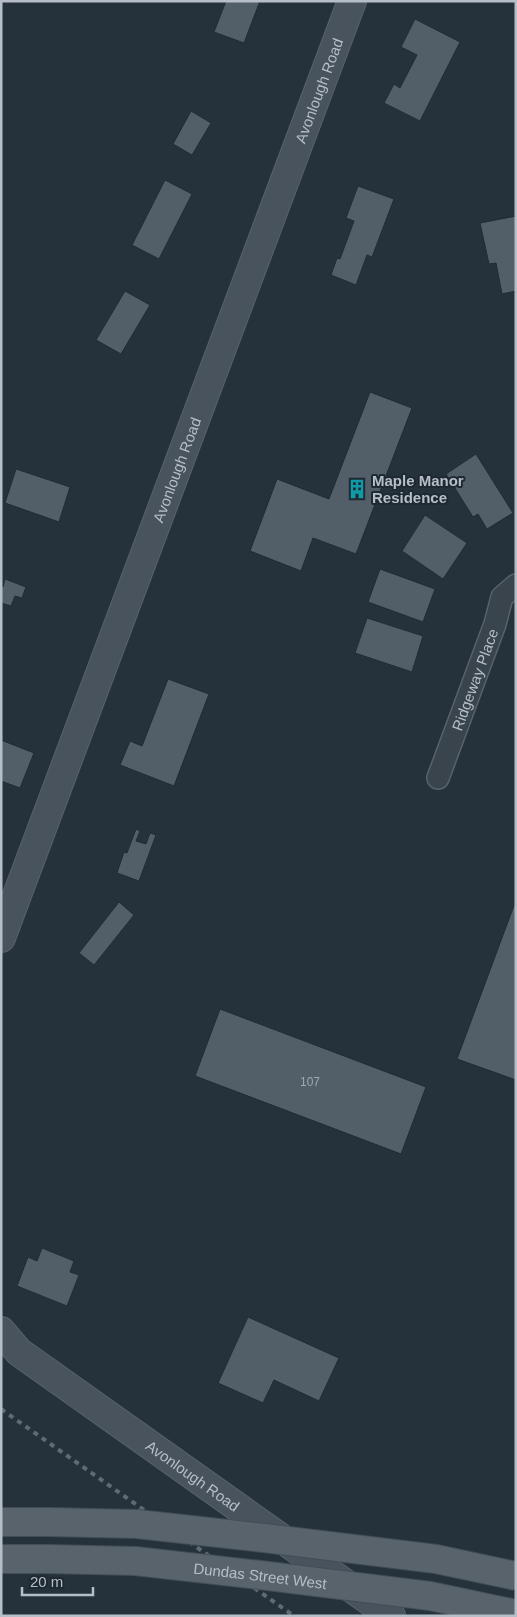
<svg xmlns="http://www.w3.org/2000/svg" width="517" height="1617" font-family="Helvetica,sans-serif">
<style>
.building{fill:#525f69;stroke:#212b33}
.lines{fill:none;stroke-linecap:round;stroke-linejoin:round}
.street-casing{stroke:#58626a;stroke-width:24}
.secondary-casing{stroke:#58626a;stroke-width:30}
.primary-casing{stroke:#434d55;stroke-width:30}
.street{stroke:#3a444c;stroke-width:21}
.secondary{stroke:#48535e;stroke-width:28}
.primary{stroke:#58636b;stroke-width:28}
.rail{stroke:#5e6a74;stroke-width:4;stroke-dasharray:5 5;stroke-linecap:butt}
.primary-bridge-casing{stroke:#434d55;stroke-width:30;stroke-linecap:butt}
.primary-bridge{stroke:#58636b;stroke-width:28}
.labels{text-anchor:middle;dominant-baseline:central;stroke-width:4;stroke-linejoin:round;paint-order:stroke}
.number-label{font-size:12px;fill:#9da7b0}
.street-label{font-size:15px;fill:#b6bfc7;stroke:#1f2931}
.poi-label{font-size:15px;font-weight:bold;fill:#b6bfc7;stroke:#1f2931;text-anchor:start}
</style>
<rect width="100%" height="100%" fill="#26323b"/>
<!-- building -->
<g class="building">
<polygon points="226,1 260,1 244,43 214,32"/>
<polygon points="415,19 460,42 420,121 384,103 394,84 400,88 417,55 401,47"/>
<polygon points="191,111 211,123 192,155 173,144"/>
<polygon points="165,180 192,194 159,259 132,245"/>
<polygon points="358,186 394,199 372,257 367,255 356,285 331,275 337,258 340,259 354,221 346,218"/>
<polygon points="516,216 516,291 502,294 496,263 489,264 480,223"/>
<polygon points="125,291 150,305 121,354 96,340"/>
<polygon points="370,392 412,408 356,554 313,538 301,571 250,551 277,479 329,499"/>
<polygon points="476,454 513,513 487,529 478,514 473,517 446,474"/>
<polygon points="16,469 70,487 59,522 5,503"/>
<polygon points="425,515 467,543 443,579 402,551"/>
<polygon points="380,569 435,589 423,622 368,602"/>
<polygon points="5,579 26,587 22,598 15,596 11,606 1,603 1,587 3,587"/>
<polygon points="367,618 423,636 412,672 355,653"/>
<polygon points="168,679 209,694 174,786 120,765 130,741 142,746"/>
<polygon points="1,740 34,753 20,788 1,781"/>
<polygon points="136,829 140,831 136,841 146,844 150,833 156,835 139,881 117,873 124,852 127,853"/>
<polygon points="516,900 516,1080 457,1059"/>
<polygon points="119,902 134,915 94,965 79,953"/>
<polygon points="220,1009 426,1087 401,1154 195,1076"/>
<polygon points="42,1248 74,1261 70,1272 79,1275 67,1306 17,1286 28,1257 37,1261"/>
<polygon points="248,1317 339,1358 319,1401 274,1380 263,1403 218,1383"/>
</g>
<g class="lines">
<defs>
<g id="street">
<path id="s1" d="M438 778 495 624 502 597 516 585"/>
</g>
<g id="secondary">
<path id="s2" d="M1 938 352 1"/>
<path id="s3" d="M1 1331 19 1352 391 1616"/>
</g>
<g id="primary">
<polyline points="1,1522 48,1522"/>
<polyline points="1,1559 47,1559"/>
</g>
</defs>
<!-- street casing -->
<use href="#street" class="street-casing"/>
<!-- secondary casing -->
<use href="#secondary" class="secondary-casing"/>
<!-- primary casing -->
<use href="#primary" class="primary-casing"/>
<!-- street -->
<use href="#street" class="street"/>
<!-- secondary -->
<use href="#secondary" class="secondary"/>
<!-- primary -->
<use href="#primary" class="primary"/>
<!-- rail -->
<polyline class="rail" points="1,1409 294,1616"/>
<defs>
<g id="primary-bridge">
<polyline points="48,1522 137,1524 264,1538 436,1559 516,1576"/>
<path id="s4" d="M47 1559 135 1561 260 1575 430 1596 516 1614"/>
</g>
</defs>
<!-- primary-bridge casing -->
<use href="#primary-bridge" class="primary-bridge-casing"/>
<!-- primary-bridge -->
<use href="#primary-bridge" class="primary-bridge"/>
</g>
<!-- icons -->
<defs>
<symbol id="building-bare" viewBox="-9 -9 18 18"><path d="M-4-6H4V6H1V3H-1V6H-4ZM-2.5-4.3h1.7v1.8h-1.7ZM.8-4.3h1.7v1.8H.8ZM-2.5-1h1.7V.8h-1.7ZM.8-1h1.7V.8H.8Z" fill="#0f9aa8" stroke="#1f2931" stroke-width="2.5" paint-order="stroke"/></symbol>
</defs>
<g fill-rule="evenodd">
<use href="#building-bare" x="343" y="475" width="28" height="28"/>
</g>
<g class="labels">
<!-- number labels -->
<g class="number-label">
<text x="310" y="1082">107</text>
</g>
<!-- street labels -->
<g class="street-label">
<text stroke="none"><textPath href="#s2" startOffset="905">Avonlough Road</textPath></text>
<text stroke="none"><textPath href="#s2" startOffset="500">Avonlough Road</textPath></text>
<text stroke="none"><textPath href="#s1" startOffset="105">Ridgeway Place</textPath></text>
<text stroke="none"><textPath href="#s3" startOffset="241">Avonlough Road</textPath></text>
<text stroke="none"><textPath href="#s4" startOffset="214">Dundas Street West</textPath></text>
</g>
<!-- poi labels -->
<g class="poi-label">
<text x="372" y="480">Maple Manor<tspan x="372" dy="17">Residence</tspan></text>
</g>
</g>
<!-- border -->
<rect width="517" height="1617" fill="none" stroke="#b6bfc7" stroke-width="5"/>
<!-- scale -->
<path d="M22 1587v8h71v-8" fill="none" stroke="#b6bfc7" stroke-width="2.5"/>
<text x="30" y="1587" font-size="15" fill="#b6bfc7" stroke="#1f2931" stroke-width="4" paint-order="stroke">20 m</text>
</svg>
